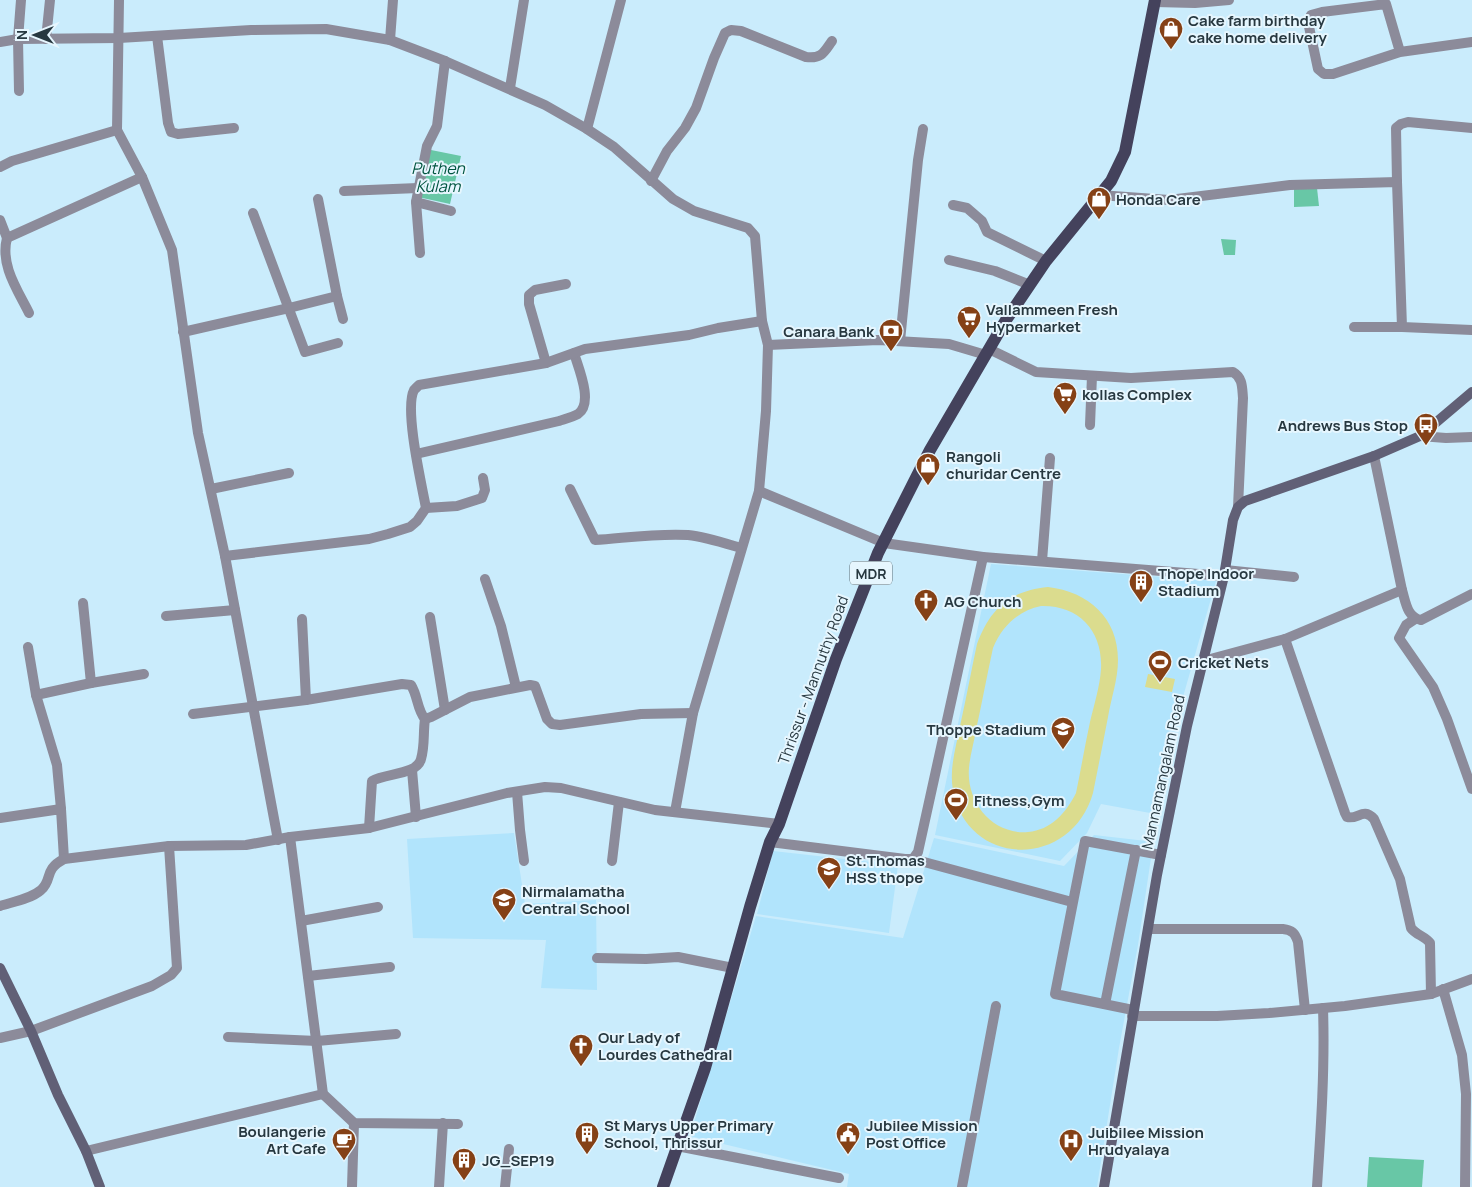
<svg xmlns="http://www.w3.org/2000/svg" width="1472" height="1187" font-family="Manrope,sans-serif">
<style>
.built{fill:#b1e4fc}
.green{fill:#dbdc8e;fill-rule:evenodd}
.water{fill:#68c7a6}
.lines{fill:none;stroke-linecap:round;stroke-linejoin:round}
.street{stroke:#8c8b9a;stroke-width:10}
.secondary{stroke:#616076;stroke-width:10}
.primary{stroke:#44425c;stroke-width:12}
.labels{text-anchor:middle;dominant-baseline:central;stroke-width:4;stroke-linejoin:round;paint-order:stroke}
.shield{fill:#e6f6fe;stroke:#607179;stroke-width:1}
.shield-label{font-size:14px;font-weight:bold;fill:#273840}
.poi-label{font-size:15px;font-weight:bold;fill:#273840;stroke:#e6f6fe;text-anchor:start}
.street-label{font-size:15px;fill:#273840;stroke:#e6f6fe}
.water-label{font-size:16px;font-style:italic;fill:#005540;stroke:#e6f6fe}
</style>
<rect width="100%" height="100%" fill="#caecfc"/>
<!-- built -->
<g class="built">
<polygon points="991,564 1216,581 1183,697 1161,815 1101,804 1087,833 1060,861 935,835"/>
<polygon points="514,833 525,904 596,900 597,990 541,988 546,940 413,938 407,839"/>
<polygon points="1094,835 1155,842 1151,858 1138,945 1119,1048 1097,1187 847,1187 849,1174 690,1136 756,916 903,938 934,838 1064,866"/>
<polygon points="773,851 898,865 889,933 757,914"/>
</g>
<!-- green -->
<g class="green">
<path d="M1048 587C1089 592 1118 618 1118 660 1118 679 1111 699 1108 717 1103 743 1098 768 1093 793 1071 870 967 868 953 790 949 769 956 747 960 726 966 699 971 672 977 644 990 609 1009 591 1048 587ZM1041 606C1079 605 1103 631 1101 669 1100 686 1094 705 1090 722 1085 745 1081 769 1076 793 1066 813 1051 830 1028 832 992 835 966 802 969 768 970 755 974 743 976 730 982 703 987 675 993 648 1002 626 1018 611 1041 606Z"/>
<polygon points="1148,674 1175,679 1172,692 1145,687"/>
</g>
<!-- water -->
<g class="water">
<polygon points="426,149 461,156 450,204 418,197"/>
<polygon points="1294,188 1317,188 1319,206 1294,207"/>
<polygon points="1221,239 1236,240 1235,255 1224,255"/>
<polygon points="1369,1157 1424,1160 1422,1187 1367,1187"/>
</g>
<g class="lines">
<!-- street -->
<g class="street">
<polyline points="119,0 117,130 142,177 172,250 198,433 225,556 278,840"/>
<polyline points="1155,2 1195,3 1229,0"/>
<polyline points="157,36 168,123 171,132 178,134 234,128"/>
<polyline points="46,39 50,0"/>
<polyline points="390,40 393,0"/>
<polyline points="0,42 18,39 119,38 251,30 326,29 390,40 445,61 545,105 587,129 614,147 673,199 694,211 748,228 755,236 762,321 768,345 766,411 759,491 693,713 675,812"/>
<polyline points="1400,52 1386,4 1322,12 1311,15 1308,22 1318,69 1324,74 1333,74 1400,52 1472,42"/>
<polyline points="510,88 524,0"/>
<polyline points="19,91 18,39 21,0"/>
<polyline points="587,129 621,0"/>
<polyline points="0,167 12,161 117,130"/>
<path d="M651 181 667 151 685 128 696 108 714 58 725 33 731 30 741 31 806 57C822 59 824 52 832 41"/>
<polyline points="1397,182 1396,128 1401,124 1408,122 1472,128"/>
<polyline points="344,191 418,188"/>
<polyline points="1099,195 1169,200 1290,185 1397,182 1402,327 1472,330"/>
<polyline points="318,199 337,296"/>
<polyline points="416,202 451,211"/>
<polyline points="953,205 967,208 982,221 987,232 1046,261"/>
<polyline points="253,213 305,352 338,343"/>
<polyline points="0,220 7,238 142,177"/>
<path d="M7 238C0 265 17 289 29 313"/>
<polyline points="420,253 416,202 427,146 437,126 445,61"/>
<polyline points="949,260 995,271 1030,285"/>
<polyline points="1354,327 1402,327"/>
<polyline points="183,332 289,308 337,296 343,319"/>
<polyline points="900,341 918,160 923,129"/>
<polyline points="768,345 878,340 949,344 986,355"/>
<path d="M989 349 1036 372 1131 378 1233 372C1243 378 1242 387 1243 398L1238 507"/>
<polyline points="546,363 529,304 529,295 535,290 566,284"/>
<polyline points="1090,425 1092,376"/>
<polyline points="1420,436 1446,438 1472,437"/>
<path d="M416 454 559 421C565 419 573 417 578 414 594 403 578 367 574 353"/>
<polyline points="211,489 289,473"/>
<path d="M570 489 595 540C625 538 658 533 688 535 706 537 724 543 741 548"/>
<polyline points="759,491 884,543 983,557 1224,576"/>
<polyline points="426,508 457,506 482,498 485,490 483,478"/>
<path d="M225 556 369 539 388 534 410 527 417 521 426 508C422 486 404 409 414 390 414 390 418 386 419 385L546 363 585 349 689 335 718 328 762 321"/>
<polyline points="1042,561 1050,458"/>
<polyline points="1225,570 1294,577"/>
<polyline points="485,579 501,626 516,687"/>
<path d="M1402 590C1406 603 1407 617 1421 620L1472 594"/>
<polyline points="166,616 235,610"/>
<polyline points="430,617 445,710"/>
<polyline points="302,619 306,700"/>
<polyline points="1415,619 1406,625 1399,638 1433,687 1447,719 1472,789"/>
<path d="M1285 639 1345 813 1347 817C1358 820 1363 807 1374 819L1400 879 1411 928C1416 935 1425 936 1430 943L1431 994"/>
<polyline points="28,647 36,695 57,765 61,809"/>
<polyline points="1203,661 1285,639 1402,590 1374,456"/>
<polyline points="91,683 144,674"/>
<polyline points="36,695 91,683 83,603"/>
<path d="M193 714 306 700 402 684 411 685C418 696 417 710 425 719L431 717 470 697 530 685 535 686 547 719 552 724 560 725 641 714 693 713"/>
<polyline points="412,770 416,817"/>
<polyline points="517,792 520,830 524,861"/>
<polyline points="0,818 61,809 64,859"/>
<path d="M369 828 372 781C386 773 417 775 421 759 425 746 423 732 425 719"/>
<polyline points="290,837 323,1094 354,1123 458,1124"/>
<polyline points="770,842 905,859 913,859 918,852 983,557"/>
<polyline points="913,859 1072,902"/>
<polyline points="612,861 619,802"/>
<path d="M0 906C12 902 31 899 41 890 53 880 43 870 64 859L169 846 246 845 290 837 369 828 507 793 545 787 561 788 655 810 779 824"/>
<polyline points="301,921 378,907"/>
<path d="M1148 929H1283C1292 930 1295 933 1298 942L1305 1010"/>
<polyline points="597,958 646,959 678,957 733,968"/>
<polyline points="308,976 390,967"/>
<polyline points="1443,989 1462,1055 1466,1094 1465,1187"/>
<polyline points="1105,1004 1136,850"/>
<polyline points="1133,1010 1055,994 1085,841 1161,855"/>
<polyline points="1132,1016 1217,1016 1269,1013 1345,1006 1431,994 1472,979"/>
<polyline points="228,1037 317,1041 396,1034"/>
<polyline points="0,1038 31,1031 152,986 171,975 177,968 169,846"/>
<polyline points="677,1146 839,1178"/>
<polyline points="86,1151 323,1094"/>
<polyline points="352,1187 354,1123"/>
<polyline points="439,1187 443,1123"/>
<polyline points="505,1187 509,1149"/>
<polyline points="962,1187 996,1006"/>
<path d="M1317 1187C1321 1127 1325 1067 1323 1008"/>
</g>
<!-- secondary -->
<g class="secondary">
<polyline points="0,968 31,1031 58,1095 86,1151 100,1187"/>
<polyline points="1104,1187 1157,875 1187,726 1224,576 1233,520 1238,507 1245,501 1374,456 1420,436 1472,392"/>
</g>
<!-- primary -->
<polyline class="primary" points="663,1187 705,1068 750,907 770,842 779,824 836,659 878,553 930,450 1006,320 1046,261 1111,181 1125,152 1155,0"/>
</g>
<!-- icons -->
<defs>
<symbol id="shop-pin" viewBox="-11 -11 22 30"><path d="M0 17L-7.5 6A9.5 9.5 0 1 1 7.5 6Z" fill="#854116" stroke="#e6f6fe"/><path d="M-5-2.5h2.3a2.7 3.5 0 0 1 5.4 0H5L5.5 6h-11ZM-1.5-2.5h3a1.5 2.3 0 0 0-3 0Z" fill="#fff"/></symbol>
<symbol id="supermarket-pin" viewBox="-11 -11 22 30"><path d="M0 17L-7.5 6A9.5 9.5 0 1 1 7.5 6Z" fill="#854116" stroke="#e6f6fe"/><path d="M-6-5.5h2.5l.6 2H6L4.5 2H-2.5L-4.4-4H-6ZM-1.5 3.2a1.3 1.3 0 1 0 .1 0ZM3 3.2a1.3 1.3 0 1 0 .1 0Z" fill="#fff"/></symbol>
<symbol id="bank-pin" viewBox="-11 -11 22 30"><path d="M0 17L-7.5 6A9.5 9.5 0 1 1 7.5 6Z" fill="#854116" stroke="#e6f6fe"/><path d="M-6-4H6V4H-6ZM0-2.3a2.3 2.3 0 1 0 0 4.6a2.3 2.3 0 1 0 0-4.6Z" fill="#fff"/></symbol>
<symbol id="bus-pin" viewBox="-11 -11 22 30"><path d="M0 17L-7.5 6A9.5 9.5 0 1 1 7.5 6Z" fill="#854116" stroke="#e6f6fe"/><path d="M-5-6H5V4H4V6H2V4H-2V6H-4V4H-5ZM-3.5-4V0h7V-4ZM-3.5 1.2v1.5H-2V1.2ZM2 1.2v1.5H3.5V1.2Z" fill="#fff"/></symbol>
<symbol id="building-pin" viewBox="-11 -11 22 30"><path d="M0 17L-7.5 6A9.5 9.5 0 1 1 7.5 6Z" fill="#854116" stroke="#e6f6fe"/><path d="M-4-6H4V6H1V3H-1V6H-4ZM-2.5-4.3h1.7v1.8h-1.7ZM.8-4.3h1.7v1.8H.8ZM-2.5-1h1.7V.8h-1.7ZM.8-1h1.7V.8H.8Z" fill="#fff"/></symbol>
<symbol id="church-pin" viewBox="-11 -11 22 30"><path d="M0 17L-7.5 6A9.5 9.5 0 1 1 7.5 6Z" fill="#854116" stroke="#e6f6fe"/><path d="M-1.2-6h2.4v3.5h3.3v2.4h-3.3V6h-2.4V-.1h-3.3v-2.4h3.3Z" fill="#fff"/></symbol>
<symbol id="stadium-pin" viewBox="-11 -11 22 30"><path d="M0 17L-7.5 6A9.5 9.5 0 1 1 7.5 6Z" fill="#854116" stroke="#e6f6fe"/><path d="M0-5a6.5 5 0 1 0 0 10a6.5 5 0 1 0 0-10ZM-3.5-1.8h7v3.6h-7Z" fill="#fff"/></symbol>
<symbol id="school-pin" viewBox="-11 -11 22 30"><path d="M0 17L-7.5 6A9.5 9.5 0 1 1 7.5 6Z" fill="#854116" stroke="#e6f6fe"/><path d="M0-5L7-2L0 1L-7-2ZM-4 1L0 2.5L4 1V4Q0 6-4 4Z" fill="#fff"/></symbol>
<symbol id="civic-pin" viewBox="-11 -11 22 30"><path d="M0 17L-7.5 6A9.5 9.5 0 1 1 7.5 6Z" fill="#854116" stroke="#e6f6fe"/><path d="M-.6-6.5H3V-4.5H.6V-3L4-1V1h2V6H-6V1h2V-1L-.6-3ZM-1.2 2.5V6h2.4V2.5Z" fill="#fff"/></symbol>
<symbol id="cafe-pin" viewBox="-11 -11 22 30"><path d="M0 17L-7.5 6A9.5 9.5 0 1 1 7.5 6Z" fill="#854116" stroke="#e6f6fe"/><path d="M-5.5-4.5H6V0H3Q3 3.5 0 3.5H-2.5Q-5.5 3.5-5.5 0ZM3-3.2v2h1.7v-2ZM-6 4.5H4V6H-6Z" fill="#fff"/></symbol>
<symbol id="hospital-pin" viewBox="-11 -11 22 30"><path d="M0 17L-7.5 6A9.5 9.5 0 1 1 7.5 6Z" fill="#854116" stroke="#e6f6fe"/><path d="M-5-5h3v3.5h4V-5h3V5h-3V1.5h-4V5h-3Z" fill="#fff"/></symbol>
</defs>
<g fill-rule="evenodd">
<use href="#shop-pin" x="1157" y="15" width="28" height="38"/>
<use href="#shop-pin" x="1085" y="185" width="28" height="38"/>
<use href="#supermarket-pin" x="955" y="304" width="28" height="38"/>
<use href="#bank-pin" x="877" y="317" width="28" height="38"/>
<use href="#supermarket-pin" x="1051" y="380" width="28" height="38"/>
<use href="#bus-pin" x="1412" y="411" width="28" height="38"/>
<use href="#shop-pin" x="914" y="451" width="28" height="38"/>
<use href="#building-pin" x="1127" y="568" width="28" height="38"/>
<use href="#church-pin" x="912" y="587" width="28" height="38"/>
<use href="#stadium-pin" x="1146" y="648" width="28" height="38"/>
<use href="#school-pin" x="1049" y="715" width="28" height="38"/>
<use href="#stadium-pin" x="942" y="786" width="28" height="38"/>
<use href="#school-pin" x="815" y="855" width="28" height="38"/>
<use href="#school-pin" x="490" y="886" width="28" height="38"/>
<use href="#church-pin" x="567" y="1032" width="28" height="38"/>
<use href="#building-pin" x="573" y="1120" width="28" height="38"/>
<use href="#civic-pin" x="834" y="1120" width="28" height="38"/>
<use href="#cafe-pin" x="330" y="1126" width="28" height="38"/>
<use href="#hospital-pin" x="1057" y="1127" width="28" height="38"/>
<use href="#building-pin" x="450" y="1146" width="28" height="38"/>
</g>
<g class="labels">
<!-- shield labels -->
<rect class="shield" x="850" y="561.5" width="42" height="23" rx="4"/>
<g class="shield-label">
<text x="871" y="573">MDR</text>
</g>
<!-- poi labels -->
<g class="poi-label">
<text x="1188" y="20">Cake farm birthday<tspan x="1188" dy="17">cake home delivery</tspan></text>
<text x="1116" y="199">Honda Care</text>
<text x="986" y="309">Vallammeen Fresh<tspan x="986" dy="17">Hypermarket</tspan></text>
<text x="874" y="331" text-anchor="end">Canara Bank</text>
<text x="1082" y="394">kollas Complex</text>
<text x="1408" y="425" text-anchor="end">Andrews Bus Stop</text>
<text x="946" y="456">Rangoli<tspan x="946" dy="17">churidar Centre</tspan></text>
<text x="1158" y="573">Thope Indoor<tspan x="1158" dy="17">Stadium</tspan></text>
<text x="944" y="601">AG Church</text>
<text x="1178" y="662">Cricket Nets</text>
<text x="1046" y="729" text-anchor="end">Thoppe Stadium</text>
<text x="974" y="800">Fitness,Gym</text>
<text x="846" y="860">St.Thomas<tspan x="846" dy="17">HSS thope</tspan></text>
<text x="522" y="891">Nirmalamatha<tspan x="522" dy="17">Central School</tspan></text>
<text x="598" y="1037">Our Lady of<tspan x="598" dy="17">Lourdes Cathedral</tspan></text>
<text x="604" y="1125">St Marys Upper Primary<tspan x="604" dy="17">School, Thrissur</tspan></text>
<text x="866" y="1125">Jubilee Mission<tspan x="866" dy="17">Post Office</tspan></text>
<text x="326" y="1131" text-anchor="end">Boulangerie<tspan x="326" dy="17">Art Cafe</tspan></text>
<text x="1088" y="1132">Juibilee Mission<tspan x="1088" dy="17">Hrudyalaya</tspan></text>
<text x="482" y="1160">JG_SEP19</text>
</g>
<!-- street labels -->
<g class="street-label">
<text transform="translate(813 680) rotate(-70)">Thrissur - Mannuthy Road</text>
<text transform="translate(1163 772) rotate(-78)">Mannamangalam Road</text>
</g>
<!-- water labels -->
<g class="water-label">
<text x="438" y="168">Puthen<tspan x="438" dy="18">Kulam</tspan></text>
</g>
</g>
<!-- north arrow -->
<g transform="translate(35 35) rotate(270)" stroke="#e6f6fe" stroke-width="4" paint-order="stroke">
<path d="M0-4L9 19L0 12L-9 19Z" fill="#273840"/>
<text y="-8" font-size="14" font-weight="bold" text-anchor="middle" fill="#273840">N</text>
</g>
</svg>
